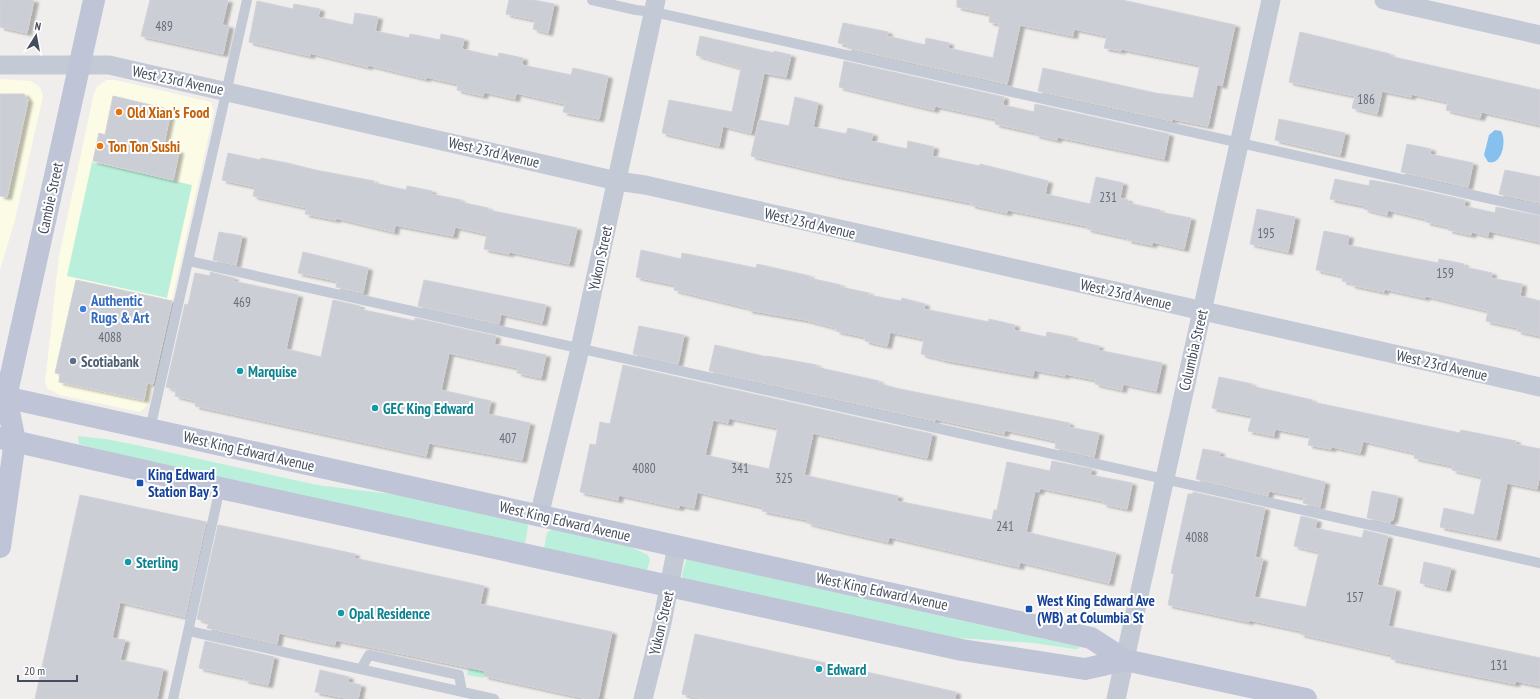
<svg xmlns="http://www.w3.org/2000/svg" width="1540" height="699" font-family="'PT Sans Narrow',sans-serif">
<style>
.commercial{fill:#fcfbe5}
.green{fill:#baf0db}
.water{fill:#85c0ee}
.building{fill:#ccced5;stroke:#d1d1d9;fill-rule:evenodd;filter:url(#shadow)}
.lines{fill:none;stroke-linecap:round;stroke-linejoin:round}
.lane{stroke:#c3c9d5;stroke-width:10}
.street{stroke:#c3c9d5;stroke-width:19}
.secondary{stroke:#bfc5d7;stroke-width:22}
.food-dot{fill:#e8710a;stroke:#fff;stroke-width:1.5}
.shop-dot{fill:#3f7fe0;stroke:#fff;stroke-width:1.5}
.service-dot{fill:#5c6f8a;stroke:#fff;stroke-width:1.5}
.culture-dot{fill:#0f9aa8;stroke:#fff;stroke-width:1.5}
.transit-dot{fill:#1a4fb4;stroke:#fff;stroke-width:1.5}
.labels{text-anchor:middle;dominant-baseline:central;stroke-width:4;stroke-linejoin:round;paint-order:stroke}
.number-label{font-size:13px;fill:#676c7a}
.street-label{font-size:15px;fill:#454c5b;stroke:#fff}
.food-label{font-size:15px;font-weight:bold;fill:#c56008;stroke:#fff;text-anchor:start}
.shop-label{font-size:15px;font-weight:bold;fill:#366cbe;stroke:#fff;text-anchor:start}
.service-label{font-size:15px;font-weight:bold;fill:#4e5e75;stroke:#fff;text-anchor:start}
.culture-label{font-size:15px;font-weight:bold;fill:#0d838f;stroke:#fff;text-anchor:start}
.transit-label{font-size:15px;font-weight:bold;fill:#164399;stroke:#fff;text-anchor:start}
</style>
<defs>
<filter id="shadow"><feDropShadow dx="4.5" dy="2.5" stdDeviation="1" flood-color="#0004"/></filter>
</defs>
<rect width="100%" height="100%" fill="#f0eeed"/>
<!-- commercial -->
<g class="commercial">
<polygon points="0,79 31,81 40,87 43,96 15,220 0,270"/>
<polygon points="106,80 115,80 211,102 214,112 149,403 140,412 60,395 48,389 45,383 59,256 94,93 98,86"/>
</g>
<!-- green -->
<g class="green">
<polygon points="92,162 192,185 167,298 67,276"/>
<polygon points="78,436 106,439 141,446 317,485 407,496 527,523 528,527 525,544 199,476 79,444"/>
<polygon points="552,529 629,546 648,555 650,560 647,570 544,548 547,533"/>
<polygon points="686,560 690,560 1080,647 1078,649 1074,649 1034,643 959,638 683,579 682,574"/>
<polygon points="473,647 489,651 484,678 467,675"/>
</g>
<!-- water -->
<path class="water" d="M1495 130 1501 131C1507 140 1502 166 1488 162L1484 155 1489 135Z"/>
<!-- building -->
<g class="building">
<polygon points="0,0 34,0 27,33 0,27"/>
<polygon points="150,0 228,0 222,25 229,26 223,54 141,36"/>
<polygon points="509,0 533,0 554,4 548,33 533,29 535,20 506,14"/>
<polygon points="957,0 1122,0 1235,25 1222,86 1217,84 1208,126 1172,119 1172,121 1038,91 1043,68 1155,93 1193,98 1200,65 1121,49 1121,51 1104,48 1107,36 1074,29 1073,36 1020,25 1007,84 847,48 848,45 838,43 843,23 888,32 887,36 925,45 926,38 949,43 948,48 993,58 1000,24 989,22 990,14 957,7"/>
<polygon points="257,1 293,9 294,4 320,9 318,17 353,25 355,13 378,17 375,31 409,38 410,34 440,40 441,34 464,39 462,49 498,57 499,53 523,58 522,65 571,75 573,68 608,76 599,119 563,112 565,104 516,93 515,99 484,92 483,96 457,90 458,84 426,77 426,79 368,65 368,67 310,53 310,56 249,42"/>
<polygon points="1300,32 1390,54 1389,56 1540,90 1540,125 1482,112 1480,118 1446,110 1448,102 1411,94 1411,97 1382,91 1377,114 1352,108 1355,96 1289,82"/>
<polygon points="700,36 774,53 774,51 791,55 786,77 764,73 751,133 723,126 719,146 662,133 669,100 732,112 741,68 696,55"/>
<polygon points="844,61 1004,97 1003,105 1034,112 1035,104 1169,134 1164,159 1058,137 1057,140 1035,135 1036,133 995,124 996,119 935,106 934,110 839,87"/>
<polygon points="0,94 24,94 28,100 7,197 0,196"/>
<polygon points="113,96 171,110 163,148 179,151 173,180 93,161 99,133 105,135"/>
<polygon points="795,97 818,103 813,127 846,134 848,128 873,134 871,141 907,149 908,141 934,147 932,156 979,166 980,164 1048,181 1045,194 1090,204 1096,177 1123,183 1120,198 1128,200 1128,203 1160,210 1159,212 1191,218 1184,249 1153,242 1152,245 1127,240 1128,238 1087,229 1087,226 1008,210 1007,213 971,205 971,203 837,176 751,156 759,120 789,126"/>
<polygon points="1279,119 1345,133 1340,155 1275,140"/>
<polygon points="1407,144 1431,149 1430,154 1473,163 1468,187 1401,172"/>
<polygon points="228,153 260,160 261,158 287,163 315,170 374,181 374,183 406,190 407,186 432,191 431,194 461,200 460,202 488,208 488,210 577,228 569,264 510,252 509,254 484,249 487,234 455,227 453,236 395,225 394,232 336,218 336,220 305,214 307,208 253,196 255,187 222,180"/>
<polygon points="1505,170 1540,177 1540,203 1499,194"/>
<polygon points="1335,179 1369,186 1370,180 1398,185 1465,200 1464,206 1495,213 1496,207 1540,216 1540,242 1489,231 1488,236 1472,232 1471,235 1448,230 1449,227 1426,222 1426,219 1388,210 1387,215 1364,209 1365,206 1330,199"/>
<polygon points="1257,209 1295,217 1288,252 1250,244"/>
<polygon points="1324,231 1349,236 1347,245 1438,263 1439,259 1464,264 1464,267 1492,273 1491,278 1522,284 1520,296 1540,301 1540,336 1517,331 1518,328 1486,321 1488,311 1426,296 1425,298 1384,289 1384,292 1351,285 1351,283 1342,281 1343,276 1316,270"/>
<polygon points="219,232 242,236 236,265 213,260"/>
<polygon points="641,250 681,259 682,253 756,268 757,264 810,276 809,278 841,285 840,287 869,293 868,295 901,301 902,298 925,304 924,309 989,322 989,319 1015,325 1014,330 1046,337 1047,332 1073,337 1072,340 1099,346 1098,350 1162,363 1156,391 1123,384 1122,390 1095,384 1096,380 1065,374 1065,376 1034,370 1033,376 944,360 921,354 924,339 890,332 887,346 865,341 865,337 836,331 836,328 806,320 748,310 748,308 674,290 675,285 636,277"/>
<polygon points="303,252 368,268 363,293 336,287 337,281 298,273"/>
<polygon points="210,272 234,278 233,281 298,295 286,349 321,357 333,300 360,306 359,309 415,321 415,318 496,336 494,344 546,355 541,378 517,373 518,368 449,353 441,390 491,401 488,414 530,423 522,460 429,443 426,456 195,406 196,401 175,396 176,390 166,387 185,304 188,305 195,273 210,276"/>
<polygon points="76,280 172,301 153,384 147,383 144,400 59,382 60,374 55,373"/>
<polygon points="424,280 546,305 542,323 501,314 499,324 418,306"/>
<polygon points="639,326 684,335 678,364 633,354"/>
<polygon points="715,345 767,357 767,356 817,365 816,367 879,381 878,383 895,388 1069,423 1069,427 1099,433 1094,457 1055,448 1056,441 1005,430 1004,434 935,419 935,421 709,371"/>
<path d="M623 365 932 434 927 458 813 433 804 475 898 496 897 501 992 520 994 510H997L1007 462 1050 471 1052 461 1092 469 1090 475 1132 483 1127 509 1103 504V501L1040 488 1039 492 1035 491 1026 532 1116 553 1109 583 1020 562 1019 567 889 537 888 542 848 533 807 523 808 520 762 511 763 507 697 492 694 508 680 505 679 508 619 495 618 500 580 492 590 444 596 445 600 422 610 424ZM729 418 778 428 769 469 705 455 713 420 728 423Z"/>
<polygon points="1219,377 1252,384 1251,386 1312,400 1312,402 1460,433 1461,430 1516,441 1515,444 1540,449 1540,474 1537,489 1507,483 1496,538 1440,527 1444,508 1474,515 1482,477 1452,470 1453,466 1414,458 1415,453 1363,441 1360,453 1332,447 1331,449 1308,445 1310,436 1275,429 1274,436 1248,431 1252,416 1212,408"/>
<polygon points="1203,449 1220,452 1219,456 1325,482 1320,507 1303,503 1305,498 1269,491 1268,496 1196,479"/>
<polygon points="1372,491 1398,496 1393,520 1391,520 1390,523 1367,518"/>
<polygon points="1193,492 1265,508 1255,557 1263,559 1254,597 1306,607 1319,552 1294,546 1301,516 1317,520 1315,528 1362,538 1364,530 1388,536 1377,585 1396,589 1388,626 1540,658 1540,686 1516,681 1515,684 1391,659 1392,655 1300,634 1301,631 1249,620 1249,622 1168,605 1174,574 1171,573 1188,494 1193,494"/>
<polygon points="80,495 206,522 185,617 120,602 112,638 125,640 120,660 163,669 157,699 35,699"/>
<polygon points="218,525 355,554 354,558 484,586 480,604 612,632 598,699 588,699 484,676 485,671 336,640 335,645 279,633 277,644 207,628 209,622 197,619"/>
<polygon points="1424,562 1451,568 1446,589 1420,583"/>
<polygon points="695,634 956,692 955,699 704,699 682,694"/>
<polygon points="205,641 274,657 268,685 244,680 245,678 199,668"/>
<polygon points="320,670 349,677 348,682 361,685 358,699 350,699 315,692"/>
</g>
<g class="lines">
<!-- lane -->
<g class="lane">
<polyline points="592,0 636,10 654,12 1540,210"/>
<polyline points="189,261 1540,563"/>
<polyline points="150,429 247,0"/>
<polyline points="189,631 494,699"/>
<polyline points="361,669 369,655 459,675 462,692"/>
<polyline points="173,699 220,488"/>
</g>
<!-- street -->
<g class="street">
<polyline points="1384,0 1540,35"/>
<polyline points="0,65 109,65 617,181 645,185 1540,387"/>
<polyline points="539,516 580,349 656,0"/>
<polyline points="643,699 662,623 677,546"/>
<polyline points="1116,699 1271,0"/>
</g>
<!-- secondary -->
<g class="secondary">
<polyline points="0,396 1091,638 1125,660 1306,699"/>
<polyline points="0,438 220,488 962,650 1085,669 1125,660"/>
<polyline points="0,547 15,441 6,397 94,0"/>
</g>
</g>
<!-- markers -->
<g class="food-dot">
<circle cx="119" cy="112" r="4"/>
<circle cx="100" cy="146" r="4"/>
</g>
<circle class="shop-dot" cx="83" cy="309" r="4"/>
<circle class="service-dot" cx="73" cy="361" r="4"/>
<g class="culture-dot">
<circle cx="240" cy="371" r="4"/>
<circle cx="375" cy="408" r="4"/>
<circle cx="128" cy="562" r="4"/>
<circle cx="341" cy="613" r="4"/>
<circle cx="819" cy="669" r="4"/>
</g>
<g class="transit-dot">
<rect x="136" y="479" width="8" height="8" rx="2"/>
<rect x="1025" y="605" width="8" height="8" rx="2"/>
</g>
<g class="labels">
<!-- number labels -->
<g class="number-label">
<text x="164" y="26">489</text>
<text x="1366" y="99">186</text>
<text x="1108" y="197">231</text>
<text x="1266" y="233">195</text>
<text x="1445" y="273">159</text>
<text x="242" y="302">469</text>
<text x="110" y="337">4088</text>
<text x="508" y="438">407</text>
<text x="644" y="468">4080</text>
<text x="740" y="468">341</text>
<text x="784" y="478">325</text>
<text x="1005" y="526">241</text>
<text x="1197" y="537">4088</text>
<text x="1355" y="597">157</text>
<text x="1499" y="665">131</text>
</g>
<!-- street labels -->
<g class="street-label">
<text transform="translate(178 80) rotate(12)">West 23rd Avenue</text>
<text transform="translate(494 152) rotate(13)">West 23rd Avenue</text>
<text transform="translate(50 198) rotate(-78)">Cambie Street</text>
<text transform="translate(810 223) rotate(13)">West 23rd Avenue</text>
<text transform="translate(600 258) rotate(-78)">Yukon Street</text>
<text transform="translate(1126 294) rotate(13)">West 23rd Avenue</text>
<text transform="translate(1193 350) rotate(-77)">Columbia Street</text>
<text transform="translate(1442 365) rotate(13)">West 23rd Avenue</text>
<text transform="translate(249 451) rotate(13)">West King Edward Avenue</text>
<text transform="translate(565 521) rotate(13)">West King Edward Avenue</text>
<text transform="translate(882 591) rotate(12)">West King Edward Avenue</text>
<text transform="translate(661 623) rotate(-77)">Yukon Street</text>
</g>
<!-- food labels -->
<g class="food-label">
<text x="127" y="112">Old Xian's Food</text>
<text x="108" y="146">Ton Ton Sushi</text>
</g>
<!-- shop labels -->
<g class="shop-label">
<text x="91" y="300">Authentic<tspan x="91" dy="17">Rugs &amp; Art</tspan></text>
</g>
<!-- service labels -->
<g class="service-label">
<text x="81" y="361">Scotiabank</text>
</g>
<!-- culture labels -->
<g class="culture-label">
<text x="248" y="371">Marquise</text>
<text x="383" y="408">GEC King Edward</text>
<text x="136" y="562">Sterling</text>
<text x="349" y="613">Opal Residence</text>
<text x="827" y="669">Edward</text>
</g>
<!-- transit labels -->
<g class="transit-label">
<text x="148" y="474">King Edward<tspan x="148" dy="17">Station Bay 3</tspan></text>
<text x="1037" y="600">West King Edward Ave<tspan x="1037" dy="17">(WB) at Columbia St</tspan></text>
</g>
</g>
<!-- north arrow -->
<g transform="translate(36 36) rotate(11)" stroke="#ffffff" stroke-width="3" paint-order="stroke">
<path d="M0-3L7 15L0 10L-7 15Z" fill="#454c5b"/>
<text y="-6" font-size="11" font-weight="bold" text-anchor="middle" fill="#454c5b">N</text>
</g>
<!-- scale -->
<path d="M18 675v6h59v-6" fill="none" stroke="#454c5b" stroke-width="2"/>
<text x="24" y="675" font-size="12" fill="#454c5b" stroke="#ffffff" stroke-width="3" paint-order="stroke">20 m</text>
</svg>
